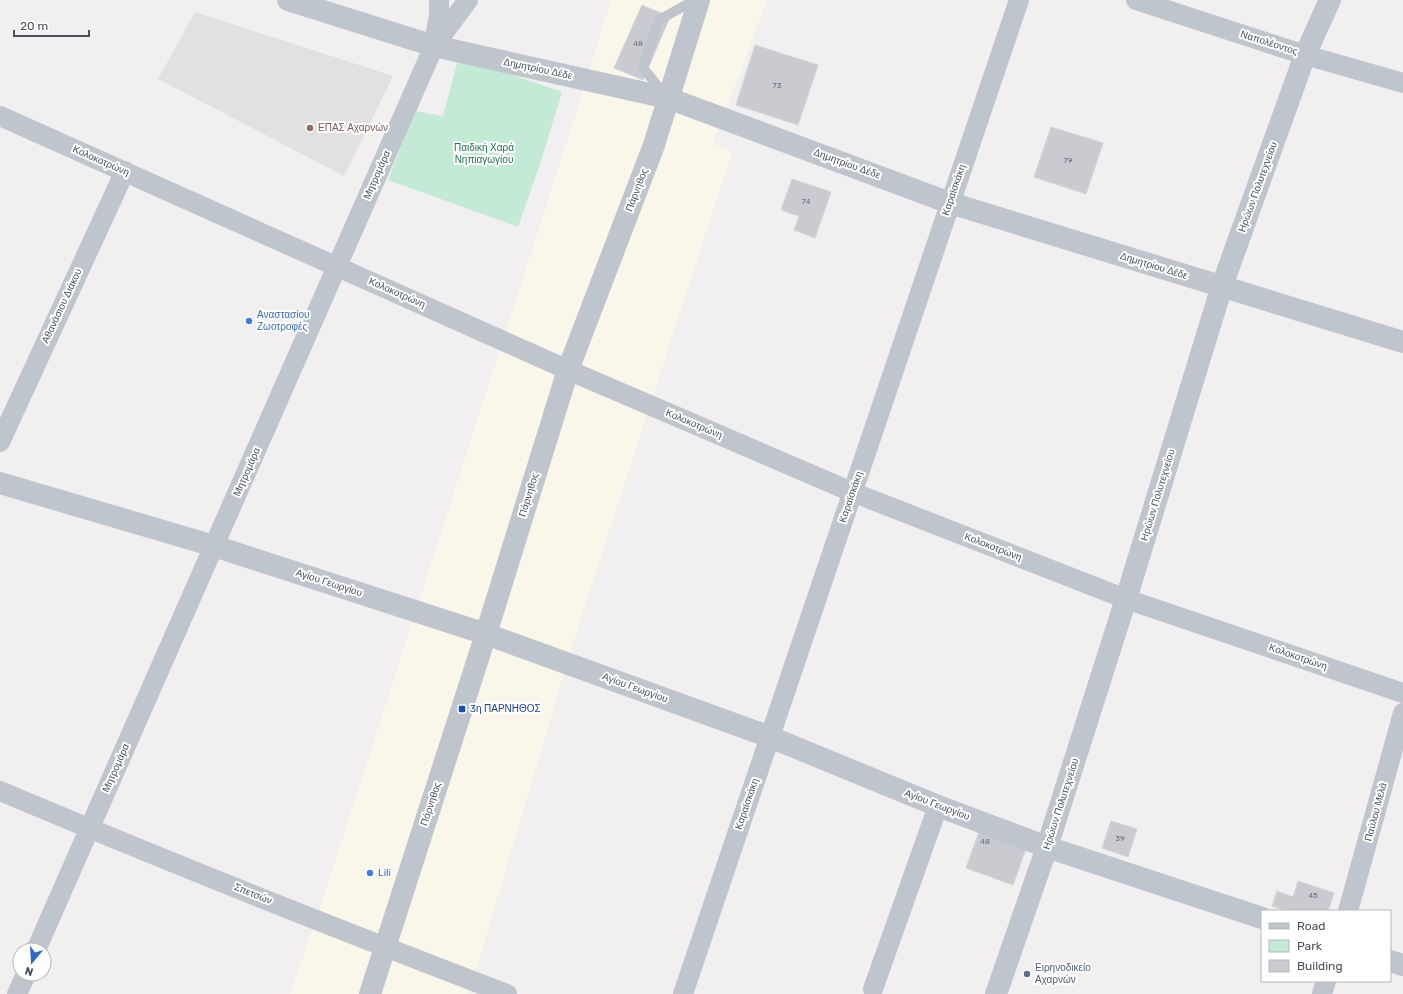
<svg xmlns="http://www.w3.org/2000/svg" width="1403" height="994" font-family="Rubik,sans-serif">
<style>
.commercial{fill:#faf6ea}
.education{fill:#e2e0e0}
.green{fill:#c2ead4}
.building{fill:#c9cbd1;stroke:#d3d5d9}
.lines{fill:none;stroke-linecap:round;stroke-linejoin:round}
.service{stroke:#bfc5cc;stroke-width:10}
.minor{stroke:#bfc5cc;stroke-width:20}
.tertiary{stroke:#bfc5cc;stroke-width:22}
.education-dot{fill:#8d6e63;stroke:#fff;stroke-width:1.5}
.shop-dot{fill:#3f7fe0;stroke:#fff;stroke-width:1.5}
.transit-dot{fill:#1a4fb4;stroke:#fff;stroke-width:1.5}
.service-dot{fill:#5c6f8a;stroke:#fff;stroke-width:1.5}
.labels{text-anchor:middle;dominant-baseline:central;stroke-width:4;stroke-linejoin:round;paint-order:stroke}
.number-label{font-size:8px;fill:#697078}
.street-label{font-size:10px;fill:#49515a;stroke:#fff}
.education-label{font-size:10px;fill:#785e54;stroke:#fff;text-anchor:start}
.park-label{font-size:10px;fill:#227350;stroke:#fff}
.shop-label{font-size:10px;fill:#366cbe;stroke:#fff;text-anchor:start}
.transit-label{font-size:10px;fill:#164399;stroke:#fff;text-anchor:start}
.service-label{font-size:10px;fill:#4e5e75;stroke:#fff;text-anchor:start}
</style>
<rect width="100%" height="100%" fill="#f1efef"/>
<!-- commercial -->
<polygon class="commercial" points="611,0 767,0 713,144 732,152 573,643 477,967 468,994 290,994 324,896 577,110"/>
<!-- education -->
<polygon class="education" points="195,12 393,76 344,176 158,79"/>
<!-- green -->
<polygon class="green" points="458,60 510,74 562,92 542,158 518,227 388,180 415,111 443,116"/>
<!-- building -->
<g class="building">
<polygon points="642,5 670,17 643,80 614,68"/>
<polygon points="755,45 818,65 798,125 736,105"/>
<polygon points="1051,127 1103,143 1086,194 1034,177"/>
<polygon points="792,179 831,192 815,238 794,230 799,216 781,210"/>
<polygon points="1111,821 1137,829 1128,857 1102,848"/>
<polygon points="980,829 1027,846 1013,885 966,868"/>
<polygon points="1298,881 1334,893 1328,911 1286,911 1272,906 1277,891 1293,897"/>
</g>
<g class="lines">
<!-- service -->
<polyline class="service" points="665,95 643,68 659,20 695,0"/>
<!-- minor -->
<g class="minor">
<polyline points="1136,0 1305,55 1403,83"/>
<polyline points="434,44 439,15 439,0"/>
<polyline points="0,116 568,370 852,492 1126,599 1403,693"/>
<polyline points="0,442 125,171"/>
<path d="M0 791C168 862 337 929 507 994"/>
<polyline points="1348,911 1403,713"/>
<polyline points="36,950 434,46 468,0"/>
<polyline points="873,989 938,806"/>
<polyline points="17,994 26,974"/>
<polyline points="683,994 1019,0"/>
<polyline points="1322,994 1326,981"/>
</g>
<!-- tertiary -->
<g class="tertiary">
<polyline points="288,0 434,46 668,98 950,203 1403,342"/>
<polyline points="0,483 214,546 486,634 770,737 938,806 1047,847 1262,918"/>
<polyline points="1390,961 1403,965"/>
<polyline points="370,994 486,634 568,370 654,145 699,0"/>
<polyline points="996,994 1047,847 1126,599 1222,286 1305,55 1330,0"/>
</g>
</g>
<!-- markers -->
<circle class="education-dot" cx="310" cy="128" r="4"/>
<g class="shop-dot">
<circle cx="249" cy="321" r="4"/>
<circle cx="370" cy="873" r="4"/>
</g>
<rect class="transit-dot" x="458" y="705" width="8" height="8" rx="2"/>
<circle class="service-dot" cx="1027" cy="974" r="4"/>
<g class="labels">
<!-- number labels -->
<g class="number-label">
<text x="638" y="43">48</text>
<text x="777" y="85">73</text>
<text x="1068" y="160">79</text>
<text x="806" y="201">74</text>
<text x="1120" y="838">39</text>
<text x="985" y="841">48</text>
<text x="1313" y="895">45</text>
</g>
<!-- street labels -->
<g class="street-label">
<text transform="translate(1269 43) rotate(18)">Ναπολέοντος</text>
<text transform="translate(538 69) rotate(12)">Δημητρίου Δέδε</text>
<text transform="translate(101 161) rotate(24)">Κολοκοτρώνη</text>
<text transform="translate(847 164) rotate(20)">Δημητρίου Δέδε</text>
<text transform="translate(377 175) rotate(-66)">Μητρομάρα</text>
<text transform="translate(1258 187) rotate(-70)">Ηρώων Πολυτεχνείου</text>
<text transform="translate(637 190) rotate(-69)">Πάρνηθος</text>
<text transform="translate(954 190) rotate(-71)">Καραϊσκάκη</text>
<text transform="translate(1154 266) rotate(17)">Δημητρίου Δέδε</text>
<text transform="translate(397 293) rotate(24)">Κολοκοτρώνη</text>
<text transform="translate(62 306) rotate(-65)">Αθανάσιου Διάκου</text>
<text transform="translate(694 424) rotate(23)">Κολοκοτρώνη</text>
<text transform="translate(247 472) rotate(-66)">Μητρομάρα</text>
<text transform="translate(529 495) rotate(-73)">Πάρνηθος</text>
<text transform="translate(1158 495) rotate(-73)">Ηρώων Πολυτεχνείου</text>
<text transform="translate(851 497) rotate(-71)">Καραϊσκάκη</text>
<text transform="translate(993 547) rotate(21)">Κολοκοτρώνη</text>
<text transform="translate(329 583) rotate(18)">Αγίου Γεωργίου</text>
<text transform="translate(1298 657) rotate(19)">Κολοκοτρώνη</text>
<text transform="translate(635 688) rotate(20)">Αγίου Γεωργίου</text>
<text transform="translate(116 768) rotate(-66)">Μητρομάρα</text>
<text transform="translate(431 804) rotate(-72)">Πάρνηθος</text>
<text transform="translate(747 804) rotate(-71)">Καραϊσκάκη</text>
<text transform="translate(1061 804) rotate(-72)">Ηρώων Πολυτεχνείου</text>
<text transform="translate(937 805) rotate(21)">Αγίου Γεωργίου</text>
<text transform="translate(1376 812) rotate(-75)">Παύλου Μελά</text>
<text transform="translate(253 894) rotate(22)">Σπετσών</text>
</g>
<!-- education labels -->
<g class="education-label">
<text x="318" y="128">ΕΠΑΣ Αχαρνών</text>
</g>
<!-- park labels -->
<g class="park-label">
<text x="484" y="148">Παιδική Χαρά<tspan x="484" dy="12">Νηπιαγωγίου</tspan></text>
</g>
<!-- shop labels -->
<g class="shop-label">
<text x="257" y="315">Αναστασίου<tspan x="257" dy="12">Ζωοτροφές</tspan></text>
<text x="378" y="873">Lili</text>
</g>
<!-- transit labels -->
<g class="transit-label">
<text x="470" y="709">3η ΠΑΡΝΗΘΟΣ</text>
</g>
<!-- service labels -->
<g class="service-label">
<text x="1035" y="968">Ειρηνοδικείο<tspan x="1035" dy="12">Αχαρνών</tspan></text>
</g>
</g>
<!-- legend -->
<rect x="1261" y="910" width="130" height="72" fill="#ffffff" stroke="#b6b9bd"/>
<rect x="1269" y="923" width="20" height="6" fill="#bfc5cc" stroke="#b6b9bd"/>
<text x="1297" y="930" font-size="12" fill="#49515a">Road</text>
<rect x="1269" y="940" width="20" height="12" fill="#c2ead4" stroke="#b6b9bd"/>
<text x="1297" y="950" font-size="12" fill="#49515a">Park</text>
<rect x="1269" y="960" width="20" height="12" fill="#c9cbd1" stroke="#b6b9bd"/>
<text x="1297" y="970" font-size="12" fill="#49515a">Building</text>
<!-- north arrow -->
<g transform="translate(32 962) rotate(198)"><circle r="19" fill="#ffffff" stroke="#b6b9bd"/>
<path d="M0-3L7 15L0 10L-7 15Z" fill="#2e68cb"/>
<text y="-6" font-size="11" font-weight="bold" text-anchor="middle" fill="#49515a">N</text>
</g>
<!-- scale -->
<path d="M14 30v6h75v-6" fill="none" stroke="#49515a" stroke-width="2"/>
<text x="20" y="30" font-size="12" fill="#49515a" stroke="#ffffff" stroke-width="3" paint-order="stroke">20 m</text>
</svg>
